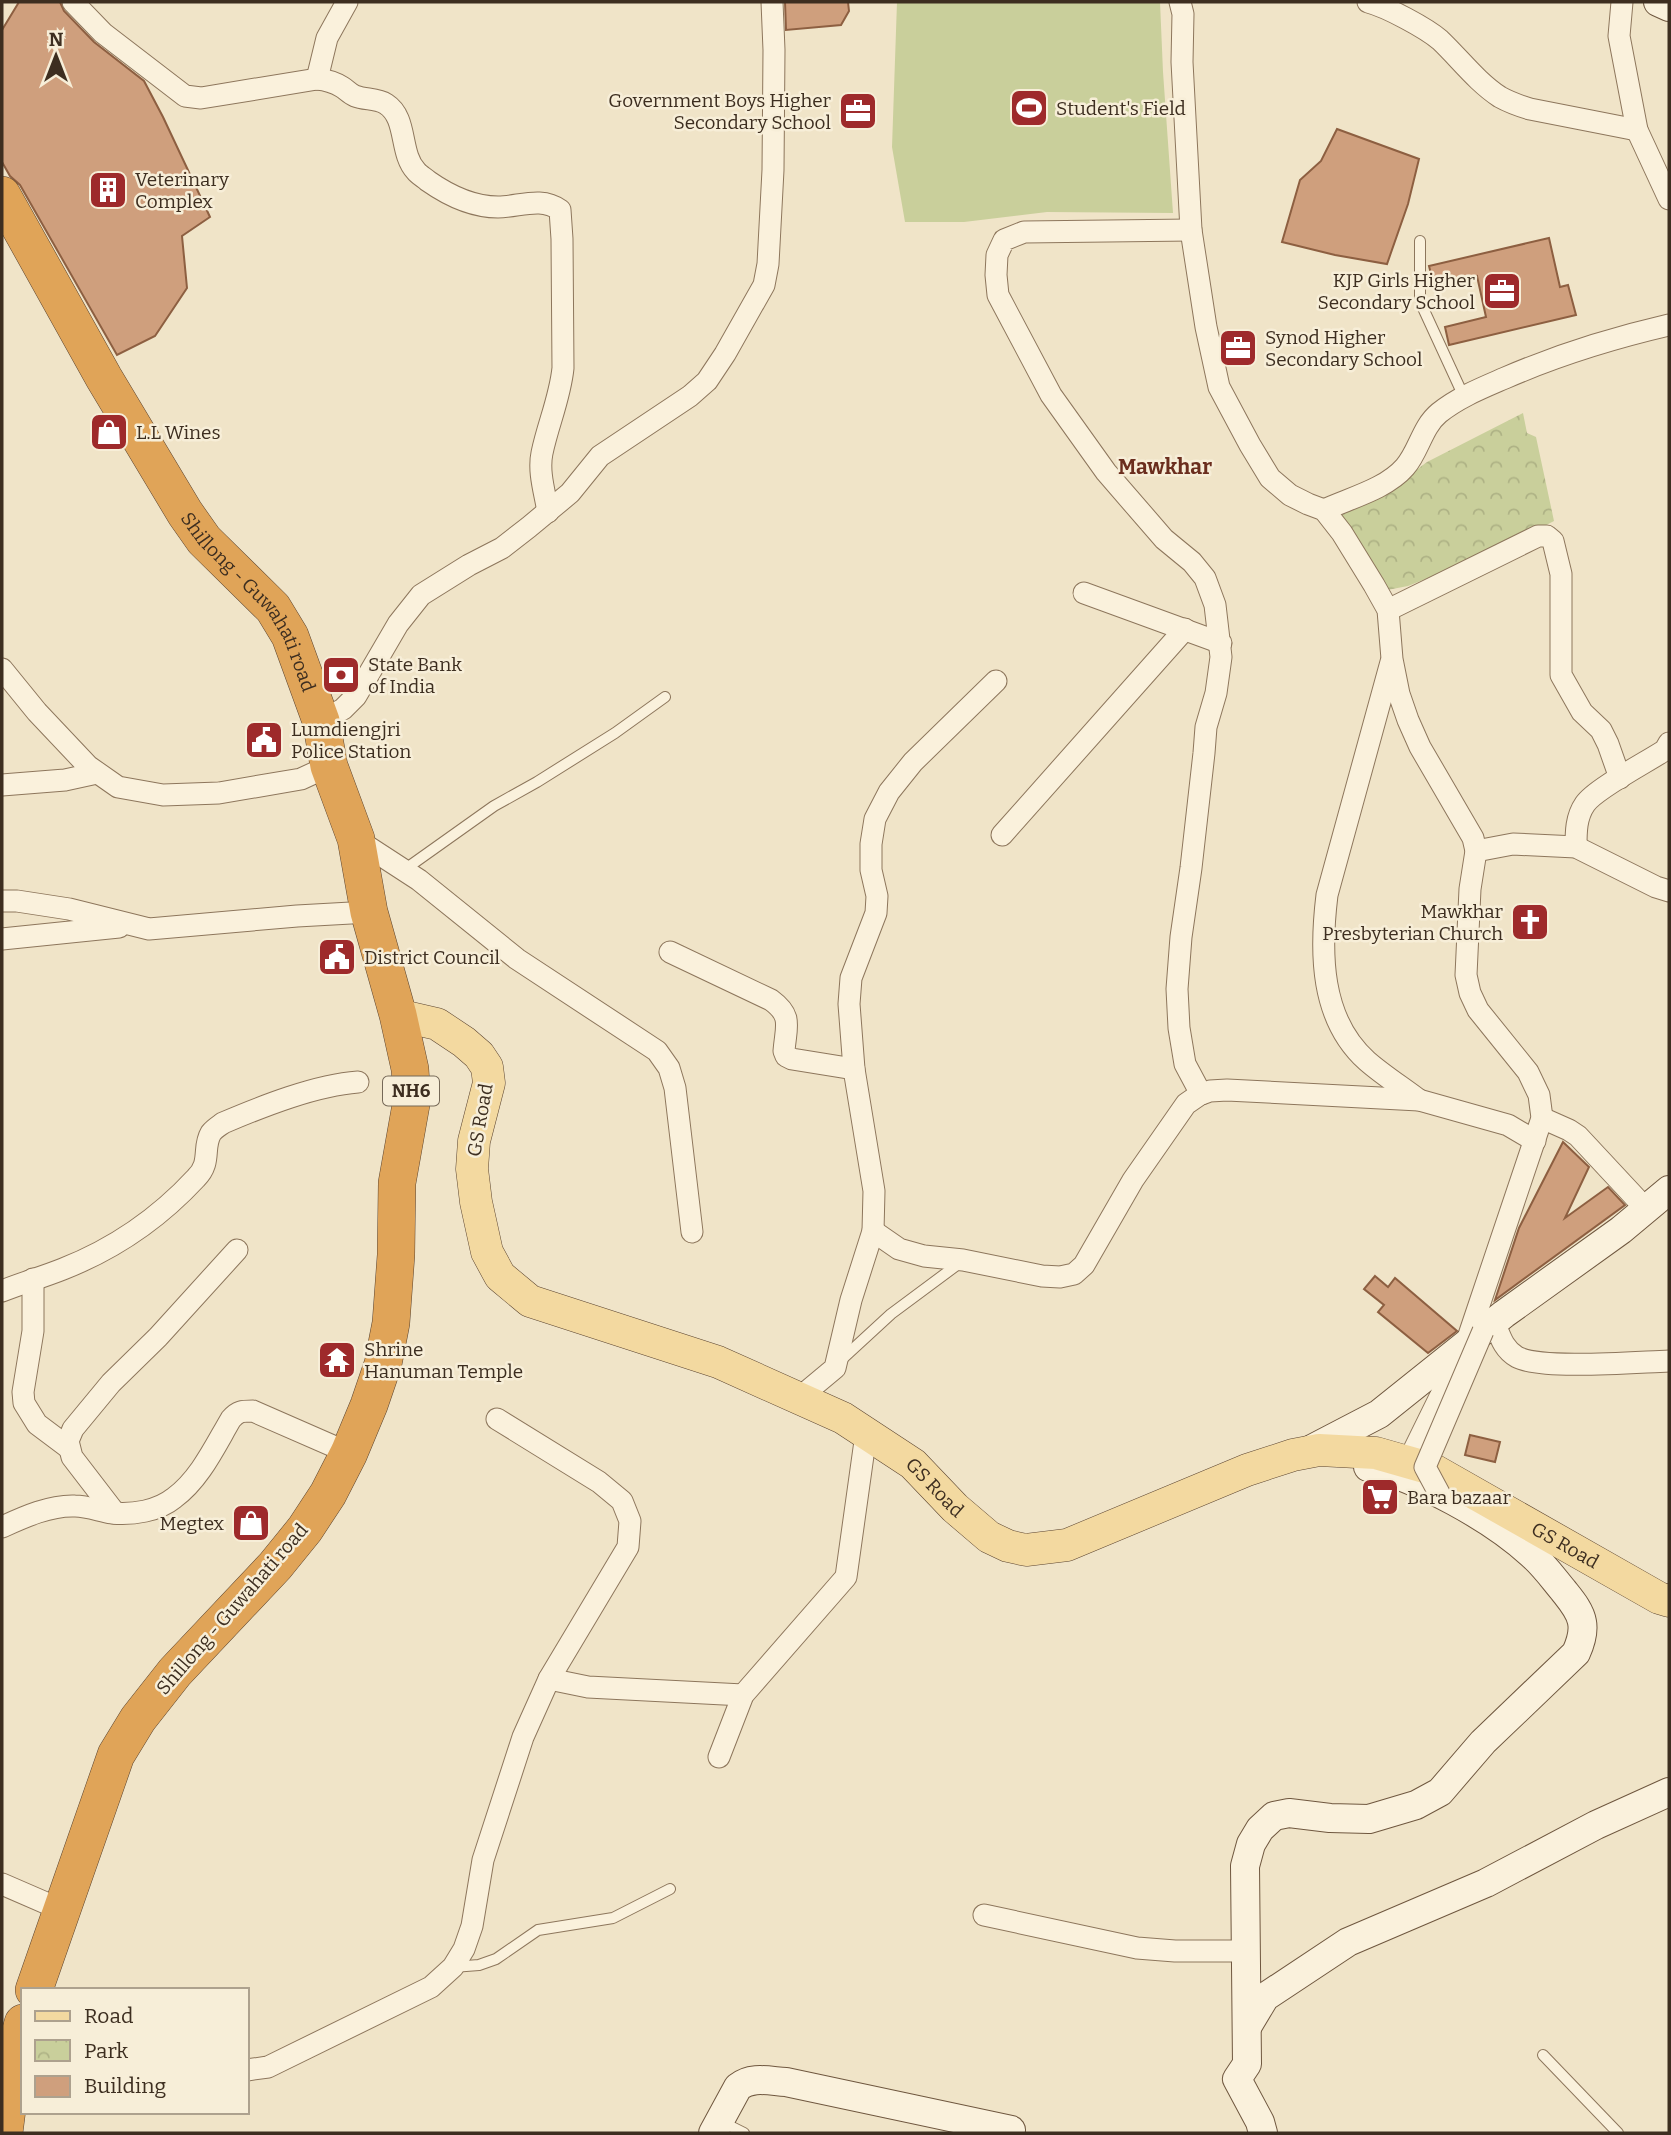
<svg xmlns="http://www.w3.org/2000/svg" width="1671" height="2135" font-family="Bitter,serif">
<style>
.park{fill:url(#park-crowns)}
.garden{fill:#c9cf9b}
.building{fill:#cf9f7d;stroke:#8d5f41;stroke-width:2}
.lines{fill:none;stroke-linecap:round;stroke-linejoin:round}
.lane-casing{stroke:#8d765c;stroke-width:12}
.street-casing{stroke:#8d765c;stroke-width:23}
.secondary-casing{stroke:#6f573f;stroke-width:30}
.primary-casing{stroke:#5b4430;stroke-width:33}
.highway-casing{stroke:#5b4430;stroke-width:38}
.lane{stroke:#faf1dc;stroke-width:10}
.street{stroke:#faf1dc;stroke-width:21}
.secondary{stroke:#faf1dc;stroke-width:28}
.primary{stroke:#f3d9a0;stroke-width:32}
.highway{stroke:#e0a458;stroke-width:37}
.street-bridge-casing{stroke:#8d765c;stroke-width:23;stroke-linecap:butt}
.street-bridge{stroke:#faf1dc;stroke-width:21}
.labels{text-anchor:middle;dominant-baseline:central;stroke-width:5;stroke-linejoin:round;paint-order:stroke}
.shield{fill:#f7eed8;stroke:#756857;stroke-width:2}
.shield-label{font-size:18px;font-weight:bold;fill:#3d2e20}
.poi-label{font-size:19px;fill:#3d2e20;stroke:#f7eed8;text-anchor:start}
.street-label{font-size:19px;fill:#3d2e20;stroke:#f7eed8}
.neighbourhood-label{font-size:21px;font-weight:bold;fill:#6b2e1e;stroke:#f7eed8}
</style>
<defs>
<pattern id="park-crowns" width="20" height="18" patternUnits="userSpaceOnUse" patternTransform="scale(1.75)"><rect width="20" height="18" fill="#c9cf9b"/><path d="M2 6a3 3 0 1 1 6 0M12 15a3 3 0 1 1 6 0" fill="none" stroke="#aeb285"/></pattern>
</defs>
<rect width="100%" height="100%" fill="#f0e4c8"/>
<!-- park -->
<polygon class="park" points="1523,413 1527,433 1536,437 1554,521 1471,564 1443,572 1408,586 1382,591 1333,511 1411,474 1427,462"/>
<!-- garden -->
<polygon class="garden" points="897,2 1160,2 1163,72 1173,213 1047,212 964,222 905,222 892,147"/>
<!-- building -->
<g class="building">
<polygon points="19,2 60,2 64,11 94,42 144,81 163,117 210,217 182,236 187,288 155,336 117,355 20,185 10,176 2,162 2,30"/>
<polygon points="785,2 848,2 849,11 841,25 786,30"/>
<polygon points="1337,129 1419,159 1408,204 1387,264 1335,255 1282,242 1300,180 1321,161"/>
<polygon points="1549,238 1560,287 1568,285 1576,315 1449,345 1445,327 1486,317 1477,276 1434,286 1429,266"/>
<polygon points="1563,1142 1589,1167 1565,1218 1608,1187 1625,1205 1495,1300 1519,1228"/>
<polygon points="1375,1276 1388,1287 1395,1278 1457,1331 1428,1353 1378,1312 1384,1305 1364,1289"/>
<polygon points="1470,1435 1500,1442 1495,1462 1465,1455"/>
</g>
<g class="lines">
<defs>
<g id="lane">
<polyline points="1420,241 1420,295 1423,308 1464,397"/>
<polyline points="404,870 494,806 537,782 615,733 665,697"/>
<polyline points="841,1360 891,1314 961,1262"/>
<polyline points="453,1967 479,1965 496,1959 538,1930 613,1918 670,1889"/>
<polyline points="1543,2055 1618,2133"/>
<polyline points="722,2122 744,2133"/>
</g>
<g id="street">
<path d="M73 2 103 33 185 96 201 98 317 79C327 80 334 82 342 87 347 90 350 94 355 96 365 100 377 98 386 104 408 118 399 153 416 171 419 175 425 178 428 181 448 195 473 207 498 207 519 207 541 196 560 210L562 239 563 368C560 398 548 424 542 453 538 472 545 493 548 512"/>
<polyline points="1180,2 1183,14 1182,62 1191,230 1206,327 1219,387 1250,445 1270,478 1290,495 1308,504 1324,510 1342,533 1374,585 1388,610 1392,659 1399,694 1408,720 1420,747 1473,838 1476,851 1470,889 1466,975 1470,993 1478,1010 1528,1072 1539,1095 1542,1118 1466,1344 1408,1462"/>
<path d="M1368 2C1387 7 1426 28 1440 40 1460 59 1477 82 1500 97 1509 102 1520 106 1530 109L1637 130"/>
<polyline points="1622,2 1619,36 1637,130 1669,199"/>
<polyline points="317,79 327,38 347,2"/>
<polyline points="1191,230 1024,232 1004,240 997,255 996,275 998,295 1051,395 1106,472 1164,539 1192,562 1205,578 1215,605 1221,657 1216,693 1206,727 1204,753 1191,868 1181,937 1177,989 1179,1028 1185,1064 1201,1094"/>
<path d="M1324 510C1350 498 1386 489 1405 467 1419 451 1422 427 1439 413 1459 397 1482 388 1505 378 1558 355 1613 338 1669 325"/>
<polyline points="1084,593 1221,643"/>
<polyline points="1388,610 1538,536 1547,536 1553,541 1561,574 1561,675 1582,712 1601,730 1608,744 1620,778"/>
<path d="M1391 662 1327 895C1320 952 1320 1019 1367 1061 1383 1075 1402 1087 1419 1100"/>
<polyline points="2,669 37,712 88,766 118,787 163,795 219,793 301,779 329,766"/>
<polyline points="321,721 343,709 356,696 398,624 421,595 469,565 502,548 529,527 570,493 600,456 690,396 707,381 725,354 764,285 768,264 773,170 774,50 772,2"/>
<polyline points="2,785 65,780 97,773"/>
<polyline points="1002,835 1185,629"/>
<polyline points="356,839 419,880 517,959 657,1051 669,1068 675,1088 692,1232"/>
<path d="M1576 847C1576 832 1576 817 1585 804 1595 789 1647 762 1665 750L1669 743"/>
<polyline points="1476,851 1513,844 1576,847 1656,887 1669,891"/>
<polyline points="2,901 17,901 69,909 149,929 297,916 369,912"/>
<polyline points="2,939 119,927"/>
<path d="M670 952 771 1000C793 1016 786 1026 784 1051L786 1056 792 1059 854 1069"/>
<polyline points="1542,1118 1569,1130 1578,1136 1646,1209"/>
<polyline points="873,1231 899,1249 924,1256 963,1260 1042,1276 1060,1277 1074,1274 1084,1265 1133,1180 1186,1104 1199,1095 1210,1091 1227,1090 1419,1100 1508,1125 1535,1141"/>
<polyline points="33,1279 33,1331 23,1392 24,1403 37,1424 69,1448"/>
<path d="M2 1291C22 1283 43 1277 63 1269 114 1249 159 1218 196 1178 212 1162 202 1148 211 1133 214 1129 219 1126 223 1123 263 1106 316 1085 358 1082"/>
<path d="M1494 1321C1500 1336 1503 1349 1517 1357 1542 1370 1637 1362 1669 1361"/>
<polyline points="799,1398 835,1368 851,1300 873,1231 874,1191 854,1069 849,1004 851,978 876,913 877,896 871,870 871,844 875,819 889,792 913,762 996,681"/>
<polyline points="115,1513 72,1457 68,1441 73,1429 111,1383 158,1337 237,1250"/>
<path d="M2 1527C24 1517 50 1505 75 1506 87 1506 100 1511 112 1513 133 1515 158 1511 174 1498 200 1479 215 1446 231 1419 238 1411 242 1411 253 1411L349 1453"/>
<polyline points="549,1679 588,1687 743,1695"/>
<polyline points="719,1757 743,1695 846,1577 866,1434"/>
<polyline points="2,1884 62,1910"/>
<polyline points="984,1915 1137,1948 1175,1951 1246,1951"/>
<polyline points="247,2070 268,2067 431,1987 453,1967 464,1949 472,1926 483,1860 523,1737 549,1679 628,1547 630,1521 622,1501 599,1482 497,1419"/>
</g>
<g id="secondary">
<polyline points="1658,2 1669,7"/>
<polyline points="1306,1452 1379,1414 1504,1314 1621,1230 1669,1190"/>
<polyline points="1247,2027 1265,1997 1348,1942 1486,1883 1596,1825 1669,1792"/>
<path d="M713 2133 738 2087C752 2076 769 2081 786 2082L1011 2130"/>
<path d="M1263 2133 1260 2122 1237 2079 1247 2064 1245 1866 1251 1844 1260 1829 1274 1816 1289 1813 1330 1818 1369 1819 1416 1805 1440 1792 1483 1742 1576 1653C1580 1644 1584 1632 1582 1622 1580 1610 1570 1599 1563 1590 1553 1578 1543 1564 1531 1554 1493 1519 1418 1477 1368 1467"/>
</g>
<g id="primary">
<path id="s1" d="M398 1015 437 1024 464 1042 479 1055 487 1067 489 1083 474 1141 472 1169 476 1202 487 1252 500 1276 530 1301 718 1362 843 1418 913 1464 955 1508 989 1537 1008 1546 1026 1550 1067 1545 1247 1470 1293 1455 1319 1450 1376 1453 1432 1469 1659 1598 1669 1601"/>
</g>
<g id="highway">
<path id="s2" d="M2 195 104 378 185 513 204 540 273 608 290 636 321 721 329 766 356 839 369 912 398 1015 410 1069 412 1099 397 1183 396 1255 391 1323 383 1364 369 1405 349 1453 328 1494 305 1529 275 1566 175 1672 138 1719 116 1755 34 1990"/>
<polyline points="4,2133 14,2054 23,2023"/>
</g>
</defs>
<!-- lane casing -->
<use href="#lane" class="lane-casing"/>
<!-- street casing -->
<use href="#street" class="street-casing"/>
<!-- secondary casing -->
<use href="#secondary" class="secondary-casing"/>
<!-- primary casing -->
<use href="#primary" class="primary-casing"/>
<!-- highway casing -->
<use href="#highway" class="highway-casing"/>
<!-- lane -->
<use href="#lane" class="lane"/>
<!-- street -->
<use href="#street" class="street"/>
<!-- secondary -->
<use href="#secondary" class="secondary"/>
<!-- primary -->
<use href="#primary" class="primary"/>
<!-- highway -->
<use href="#highway" class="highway"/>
<defs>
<polyline id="street-bridge" points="1440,1495 1425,1467 1483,1331"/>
</defs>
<!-- street-bridge casing -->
<use href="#street-bridge" class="street-bridge-casing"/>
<!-- street-bridge -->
<use href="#street-bridge" class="street-bridge"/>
</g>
<!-- icons -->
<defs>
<symbol id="stadium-square" viewBox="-11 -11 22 22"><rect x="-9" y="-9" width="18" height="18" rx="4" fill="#9e2a2b" stroke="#f7eed8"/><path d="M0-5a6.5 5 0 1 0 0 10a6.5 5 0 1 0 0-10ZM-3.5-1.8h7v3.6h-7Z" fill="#fff"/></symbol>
<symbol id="office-square" viewBox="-11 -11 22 22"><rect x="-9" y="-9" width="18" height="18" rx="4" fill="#9e2a2b" stroke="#f7eed8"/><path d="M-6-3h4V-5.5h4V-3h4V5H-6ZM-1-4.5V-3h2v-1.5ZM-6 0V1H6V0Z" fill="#fff"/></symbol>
<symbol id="building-square" viewBox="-11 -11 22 22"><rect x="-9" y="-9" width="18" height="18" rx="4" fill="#9e2a2b" stroke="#f7eed8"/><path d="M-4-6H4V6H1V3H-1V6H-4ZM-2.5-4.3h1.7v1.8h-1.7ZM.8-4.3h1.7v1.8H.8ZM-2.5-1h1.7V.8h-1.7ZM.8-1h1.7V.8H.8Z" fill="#fff"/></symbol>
<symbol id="shop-square" viewBox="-11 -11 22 22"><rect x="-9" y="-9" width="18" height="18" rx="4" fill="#9e2a2b" stroke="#f7eed8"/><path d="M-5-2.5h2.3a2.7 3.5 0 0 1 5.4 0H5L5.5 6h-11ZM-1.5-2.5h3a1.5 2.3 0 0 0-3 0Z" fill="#fff"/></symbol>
<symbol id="bank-square" viewBox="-11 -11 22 22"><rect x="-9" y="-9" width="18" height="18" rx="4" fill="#9e2a2b" stroke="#f7eed8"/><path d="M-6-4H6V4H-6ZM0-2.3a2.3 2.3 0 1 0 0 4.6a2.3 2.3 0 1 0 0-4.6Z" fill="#fff"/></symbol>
<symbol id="civic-square" viewBox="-11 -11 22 22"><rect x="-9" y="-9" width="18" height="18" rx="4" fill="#9e2a2b" stroke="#f7eed8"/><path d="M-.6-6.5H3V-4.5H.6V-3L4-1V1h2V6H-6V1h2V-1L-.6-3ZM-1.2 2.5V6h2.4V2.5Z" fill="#fff"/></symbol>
<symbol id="church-square" viewBox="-11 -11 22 22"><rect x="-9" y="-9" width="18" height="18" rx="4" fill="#9e2a2b" stroke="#f7eed8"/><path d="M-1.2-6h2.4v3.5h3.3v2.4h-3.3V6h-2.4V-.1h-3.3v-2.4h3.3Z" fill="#fff"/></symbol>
<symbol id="temple-square" viewBox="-11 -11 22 22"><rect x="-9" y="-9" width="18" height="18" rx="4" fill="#9e2a2b" stroke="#f7eed8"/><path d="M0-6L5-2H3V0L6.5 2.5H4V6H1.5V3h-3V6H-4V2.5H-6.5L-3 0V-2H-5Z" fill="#fff"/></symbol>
<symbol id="supermarket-square" viewBox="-11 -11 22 22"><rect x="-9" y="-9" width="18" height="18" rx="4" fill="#9e2a2b" stroke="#f7eed8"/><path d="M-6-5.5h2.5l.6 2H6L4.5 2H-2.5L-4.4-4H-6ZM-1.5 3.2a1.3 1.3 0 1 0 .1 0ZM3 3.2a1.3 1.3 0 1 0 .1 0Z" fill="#fff"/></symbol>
</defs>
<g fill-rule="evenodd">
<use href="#stadium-square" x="1007" y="86" width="44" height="44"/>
<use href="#office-square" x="836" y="89" width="44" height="44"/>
<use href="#building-square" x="86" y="168" width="44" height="44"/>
<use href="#office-square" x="1480" y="269" width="44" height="44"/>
<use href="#office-square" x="1216" y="326" width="44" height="44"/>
<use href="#shop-square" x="87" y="410" width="44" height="44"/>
<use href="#bank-square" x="319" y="653" width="44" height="44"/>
<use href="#civic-square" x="242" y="718" width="44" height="44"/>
<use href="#church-square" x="1508" y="900" width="44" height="44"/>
<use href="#civic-square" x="315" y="935" width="44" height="44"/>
<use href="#temple-square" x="315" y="1338" width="44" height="44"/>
<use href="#supermarket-square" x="1358" y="1475" width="44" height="44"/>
<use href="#shop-square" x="229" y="1501" width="44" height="44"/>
</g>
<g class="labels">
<!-- shield labels -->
<rect class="shield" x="383" y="1076.5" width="56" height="29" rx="5"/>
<g class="shield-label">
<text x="411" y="1091">NH6</text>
</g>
<!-- poi labels -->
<g class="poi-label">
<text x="831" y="100" text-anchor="end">Government Boys Higher<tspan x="831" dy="22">Secondary School</tspan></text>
<text x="1056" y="108">Student's Field</text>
<text x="135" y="179">Veterinary<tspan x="135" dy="22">Complex</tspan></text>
<text x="1475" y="280" text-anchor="end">KJP Girls Higher<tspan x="1475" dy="22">Secondary School</tspan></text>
<text x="1265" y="337">Synod Higher<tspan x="1265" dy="22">Secondary School</tspan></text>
<text x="136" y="432">L.L Wines</text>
<text x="368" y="664">State Bank<tspan x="368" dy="22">of India</tspan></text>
<text x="291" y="729">Lumdiengjri<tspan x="291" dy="22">Police Station</tspan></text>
<text x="1503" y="911" text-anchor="end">Mawkhar<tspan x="1503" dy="22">Presbyterian Church</tspan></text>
<text x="364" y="957">District Council</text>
<text x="364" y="1349">Shrine<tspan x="364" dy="22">Hanuman Temple</tspan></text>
<text x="1407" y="1497">Bara bazaar</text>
<text x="224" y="1523" text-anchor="end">Megtex</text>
</g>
<!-- street labels -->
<g class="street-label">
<text stroke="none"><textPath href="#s2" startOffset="478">Shillong - Guwahati road</textPath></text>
<text transform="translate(480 1120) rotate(-80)">GS Road</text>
<text stroke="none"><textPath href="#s1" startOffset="812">GS Road</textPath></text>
<text stroke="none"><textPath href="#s1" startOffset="1505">GS Road</textPath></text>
<text transform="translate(232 1609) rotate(-49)">Shillong - Guwahati road</text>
</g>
<!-- neighbourhood labels -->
<g class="neighbourhood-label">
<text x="1165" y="467">Mawkhar</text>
</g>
</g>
<!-- border -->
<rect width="1671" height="2135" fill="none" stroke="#3d2e20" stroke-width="7"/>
<!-- legend -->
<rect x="21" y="1988" width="228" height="126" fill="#f7eed8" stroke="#ada18e" stroke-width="2"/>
<rect x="35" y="2011" width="35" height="10" fill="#f3d9a0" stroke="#ada18e" stroke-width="2"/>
<text x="84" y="2023" font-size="21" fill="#3d2e20">Road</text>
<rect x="35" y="2040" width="35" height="21" fill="url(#park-crowns)" stroke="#ada18e" stroke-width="2"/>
<text x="84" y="2058" font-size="21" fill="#3d2e20">Park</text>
<rect x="35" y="2076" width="35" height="21" fill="#cf9f7d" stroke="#ada18e" stroke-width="2"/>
<text x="84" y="2093" font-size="21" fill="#3d2e20">Building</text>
<!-- north arrow -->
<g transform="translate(56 56)" stroke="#f7eed8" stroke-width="5" paint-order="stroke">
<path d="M0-5L12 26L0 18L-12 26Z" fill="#3d2e20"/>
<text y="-10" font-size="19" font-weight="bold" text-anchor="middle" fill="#3d2e20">N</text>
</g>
</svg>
